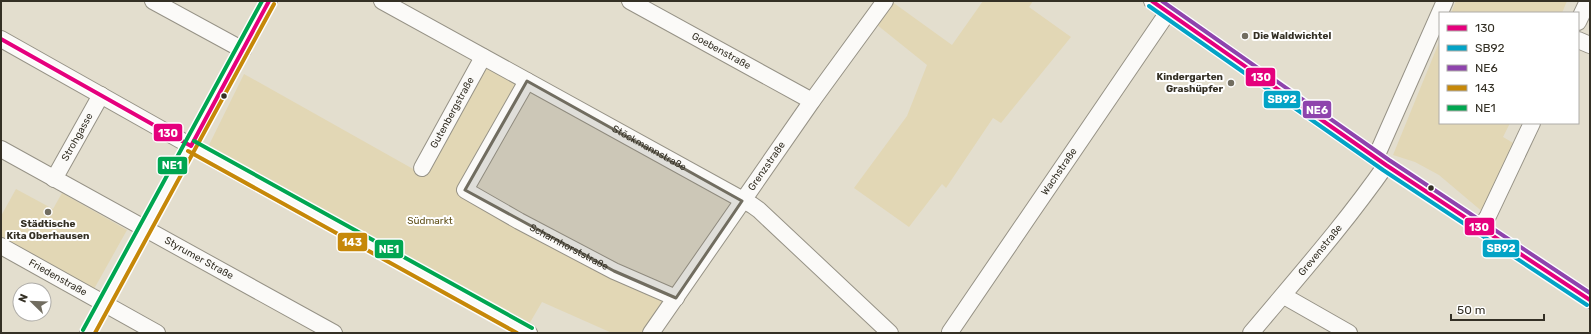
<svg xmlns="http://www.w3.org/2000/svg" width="1591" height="334" font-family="Rubik,sans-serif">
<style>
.green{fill:#e2d7b5}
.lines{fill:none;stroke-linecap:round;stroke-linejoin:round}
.minor-casing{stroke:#969286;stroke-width:18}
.minor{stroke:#fbfaf8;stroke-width:16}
.bus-1-casing{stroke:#fff;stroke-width:7}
.bus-2-casing{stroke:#fff;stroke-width:7}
.bus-3-casing{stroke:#fff;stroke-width:7}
.bus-4-casing{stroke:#fff;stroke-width:7}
.bus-5-casing{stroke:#fff;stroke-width:7}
.bus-1{stroke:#e5007d;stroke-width:4}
.bus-2{stroke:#03a3c6;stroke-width:4}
.bus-3{stroke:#8e44ad;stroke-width:4}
.bus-4{stroke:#c68809;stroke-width:4}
.bus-5{stroke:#00a651;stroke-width:4}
.marked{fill:#716d60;fill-opacity:0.2;stroke:#716d60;stroke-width:3;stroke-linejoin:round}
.poi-dot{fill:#716d60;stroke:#fff;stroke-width:1.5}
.bus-dot{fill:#343025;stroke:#fff;stroke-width:1.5}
.labels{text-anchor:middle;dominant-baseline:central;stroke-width:4;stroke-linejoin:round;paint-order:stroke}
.poi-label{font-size:10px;font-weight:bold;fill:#343025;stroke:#fff;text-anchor:start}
.street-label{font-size:10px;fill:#343025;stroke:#fff}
.park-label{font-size:10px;fill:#61511a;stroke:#fff}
.line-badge{stroke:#fff;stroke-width:1.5}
.badge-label{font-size:11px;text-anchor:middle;font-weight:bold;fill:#fff}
</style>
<rect width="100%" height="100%" fill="#e3dece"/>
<!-- green -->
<g class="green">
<polygon points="891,1 952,45 983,1 1033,1 1029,7 1071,37 1001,123 993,118 946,188 942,184 909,227 854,188 907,116 927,65 871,20"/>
<polygon points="1456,1 1567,1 1562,13 1451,13"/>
<polygon points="1440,40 1440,123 1510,123 1503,137 1515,144 1484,213 1439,175 1415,162 1393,155"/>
<polygon points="481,63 527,81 465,191 676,298 651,333 612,333 542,302 525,331 208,147 244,74 422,174"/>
<polygon points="16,189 53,209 62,193 127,230 94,289 1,236 1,216"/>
</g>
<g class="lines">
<defs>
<g id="minor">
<polyline points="153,1 243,50"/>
<path id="s1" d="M382 1 752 205 759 210 890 333"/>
<path id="s2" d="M630 1 812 101"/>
<polyline points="1152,1 1386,165 1590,300"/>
<polyline points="1578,22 1588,1"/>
<polyline points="1,39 191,146 529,333"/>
<polyline points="1578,40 1590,45"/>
<path id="s3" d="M527 81 465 190 519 221 614 271 676 298"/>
<path id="s4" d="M1 149 334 333"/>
<polyline points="1376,157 1445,1"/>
<path id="s5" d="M422 168 483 57"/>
<path id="s6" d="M54 179 101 95"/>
<polyline points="1481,227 1488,216 1532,123"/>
<path id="s7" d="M1 246 157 333"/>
<polyline points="1284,296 1349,333"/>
<path id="s8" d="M950 332 1168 12"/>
<polyline points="88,333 269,1"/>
<path id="s9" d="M651 333 812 101 885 1"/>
<path id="s10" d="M1251 333C1297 278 1345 224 1386 165"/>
</g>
</defs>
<!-- minor casing -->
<use href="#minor" class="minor-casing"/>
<!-- minor -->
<use href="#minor" class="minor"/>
<defs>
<g id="bus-1">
<polyline points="1152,1 1386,165 1590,300"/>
<polyline points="1,39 191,146 269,1"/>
</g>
<polyline id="bus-2" points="1149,6 1383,170 1587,305"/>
<polyline id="bus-3" points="1162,1 1389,160 1590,293"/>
<g id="bus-4">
<polyline points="188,151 517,333"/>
<polyline points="95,333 274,4"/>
</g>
<g id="bus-5">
<polyline points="194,141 532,328"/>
<polyline points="83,330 262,1"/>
</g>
</defs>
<!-- bus-1 casing -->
<use href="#bus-1" class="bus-1-casing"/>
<!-- bus-2 casing -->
<use href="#bus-2" class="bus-2-casing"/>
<!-- bus-3 casing -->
<use href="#bus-3" class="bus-3-casing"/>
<!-- bus-4 casing -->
<use href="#bus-4" class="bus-4-casing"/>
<!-- bus-5 casing -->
<use href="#bus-5" class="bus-5-casing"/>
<!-- bus-1 -->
<use href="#bus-1" class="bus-1"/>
<!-- bus-2 -->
<use href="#bus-2" class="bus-2"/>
<!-- bus-3 -->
<use href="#bus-3" class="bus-3"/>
<!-- bus-4 -->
<use href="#bus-4" class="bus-4"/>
<!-- bus-5 -->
<use href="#bus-5" class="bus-5"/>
</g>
<!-- marked area -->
<path class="marked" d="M527 81 742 201 676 298 614 271 465 190Z"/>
<!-- markers -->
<g class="poi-dot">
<circle cx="1245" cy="36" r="4"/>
<circle cx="1231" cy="83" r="4"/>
<circle cx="48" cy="212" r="4"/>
</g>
<g class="bus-dot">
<circle cx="224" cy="96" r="3.5"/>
<circle cx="1431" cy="188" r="3.5"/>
</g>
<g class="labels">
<!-- poi labels -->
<g class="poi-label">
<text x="1253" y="36">Die Waldwichtel</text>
<text x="1223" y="77" text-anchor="end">Kindergarten<tspan x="1223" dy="12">Grashüpfer</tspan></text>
<text x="48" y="224" text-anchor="middle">Städtische<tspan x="48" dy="12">Kita Oberhausen</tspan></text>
</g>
<!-- street labels -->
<g class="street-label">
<text stroke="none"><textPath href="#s2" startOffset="104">Goebenstraße</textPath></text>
<text stroke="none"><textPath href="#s5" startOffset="63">Gutenbergstraße</textPath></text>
<text stroke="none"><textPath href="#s6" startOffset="48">Strohgasse</textPath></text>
<text stroke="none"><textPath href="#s1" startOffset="305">Stöckmannstraße</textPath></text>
<text stroke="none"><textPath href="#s9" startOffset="203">Grenzstraße</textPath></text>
<text stroke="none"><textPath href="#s8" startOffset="194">Wachstraße</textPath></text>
<text stroke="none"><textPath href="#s3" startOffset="244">Scharnhorststraße</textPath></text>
<text stroke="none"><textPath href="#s10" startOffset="108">Grevenstraße</textPath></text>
<text stroke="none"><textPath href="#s4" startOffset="226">Styrumer Straße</textPath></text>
<text stroke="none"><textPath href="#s7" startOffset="65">Friedenstraße</textPath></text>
</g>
<!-- park labels -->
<g class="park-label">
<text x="430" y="221">Südmarkt</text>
</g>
</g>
<g class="line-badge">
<rect x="1245" y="67" width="31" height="20" rx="4" fill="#e5007d"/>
<rect x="1263" y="90" width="38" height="19" rx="4" fill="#03a3c6"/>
<rect x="1302" y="100" width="30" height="19" rx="4" fill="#8e44ad"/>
<rect x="153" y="123" width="30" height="19" rx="4" fill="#e5007d"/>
<rect x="157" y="156" width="31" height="19" rx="4" fill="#00a651"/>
<rect x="1464" y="217" width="31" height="19" rx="4" fill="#e5007d"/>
<rect x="337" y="232" width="31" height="20" rx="4" fill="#c68809"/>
<rect x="1482" y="239" width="38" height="19" rx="4" fill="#03a3c6"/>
<rect x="374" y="239" width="30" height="20" rx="4" fill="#00a651"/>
</g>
<g class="badge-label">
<text x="1261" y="81">130</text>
<text x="1282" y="103">SB92</text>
<text x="1317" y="114">NE6</text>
<text x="168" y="137">130</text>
<text x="172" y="169">NE1</text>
<text x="1479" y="231">130</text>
<text x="352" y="246">143</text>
<text x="1501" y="252">SB92</text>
<text x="389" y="253">NE1</text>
</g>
<!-- border -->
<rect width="1591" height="334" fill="none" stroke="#343025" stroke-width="4"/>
<!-- legend -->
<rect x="1439" y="12" width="140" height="112" fill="#ffffff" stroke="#aeaca8"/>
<rect x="1447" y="25" width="20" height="6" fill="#e5007d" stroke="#aeaca8"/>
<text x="1475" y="32" font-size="12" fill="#343025">130</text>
<rect x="1447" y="45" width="20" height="6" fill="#03a3c6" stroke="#aeaca8"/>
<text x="1475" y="52" font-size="12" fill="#343025">SB92</text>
<rect x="1447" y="65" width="20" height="6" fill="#8e44ad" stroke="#aeaca8"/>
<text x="1475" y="72" font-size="12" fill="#343025">NE6</text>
<rect x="1447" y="85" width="20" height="6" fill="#c68809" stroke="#aeaca8"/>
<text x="1475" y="92" font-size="12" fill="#343025">143</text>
<rect x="1447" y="105" width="20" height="6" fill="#00a651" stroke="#aeaca8"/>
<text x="1475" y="112" font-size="12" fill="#343025">NE1</text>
<!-- north arrow -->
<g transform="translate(32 302) rotate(293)"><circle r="19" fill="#ffffff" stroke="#aeaca8"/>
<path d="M0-3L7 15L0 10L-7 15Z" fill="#716d60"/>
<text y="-6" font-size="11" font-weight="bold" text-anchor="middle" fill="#343025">N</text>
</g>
<!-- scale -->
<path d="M1451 314v6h93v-6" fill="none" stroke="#343025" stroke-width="2"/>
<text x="1457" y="314" font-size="12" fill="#343025" stroke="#ffffff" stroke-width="3" paint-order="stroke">50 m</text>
</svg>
